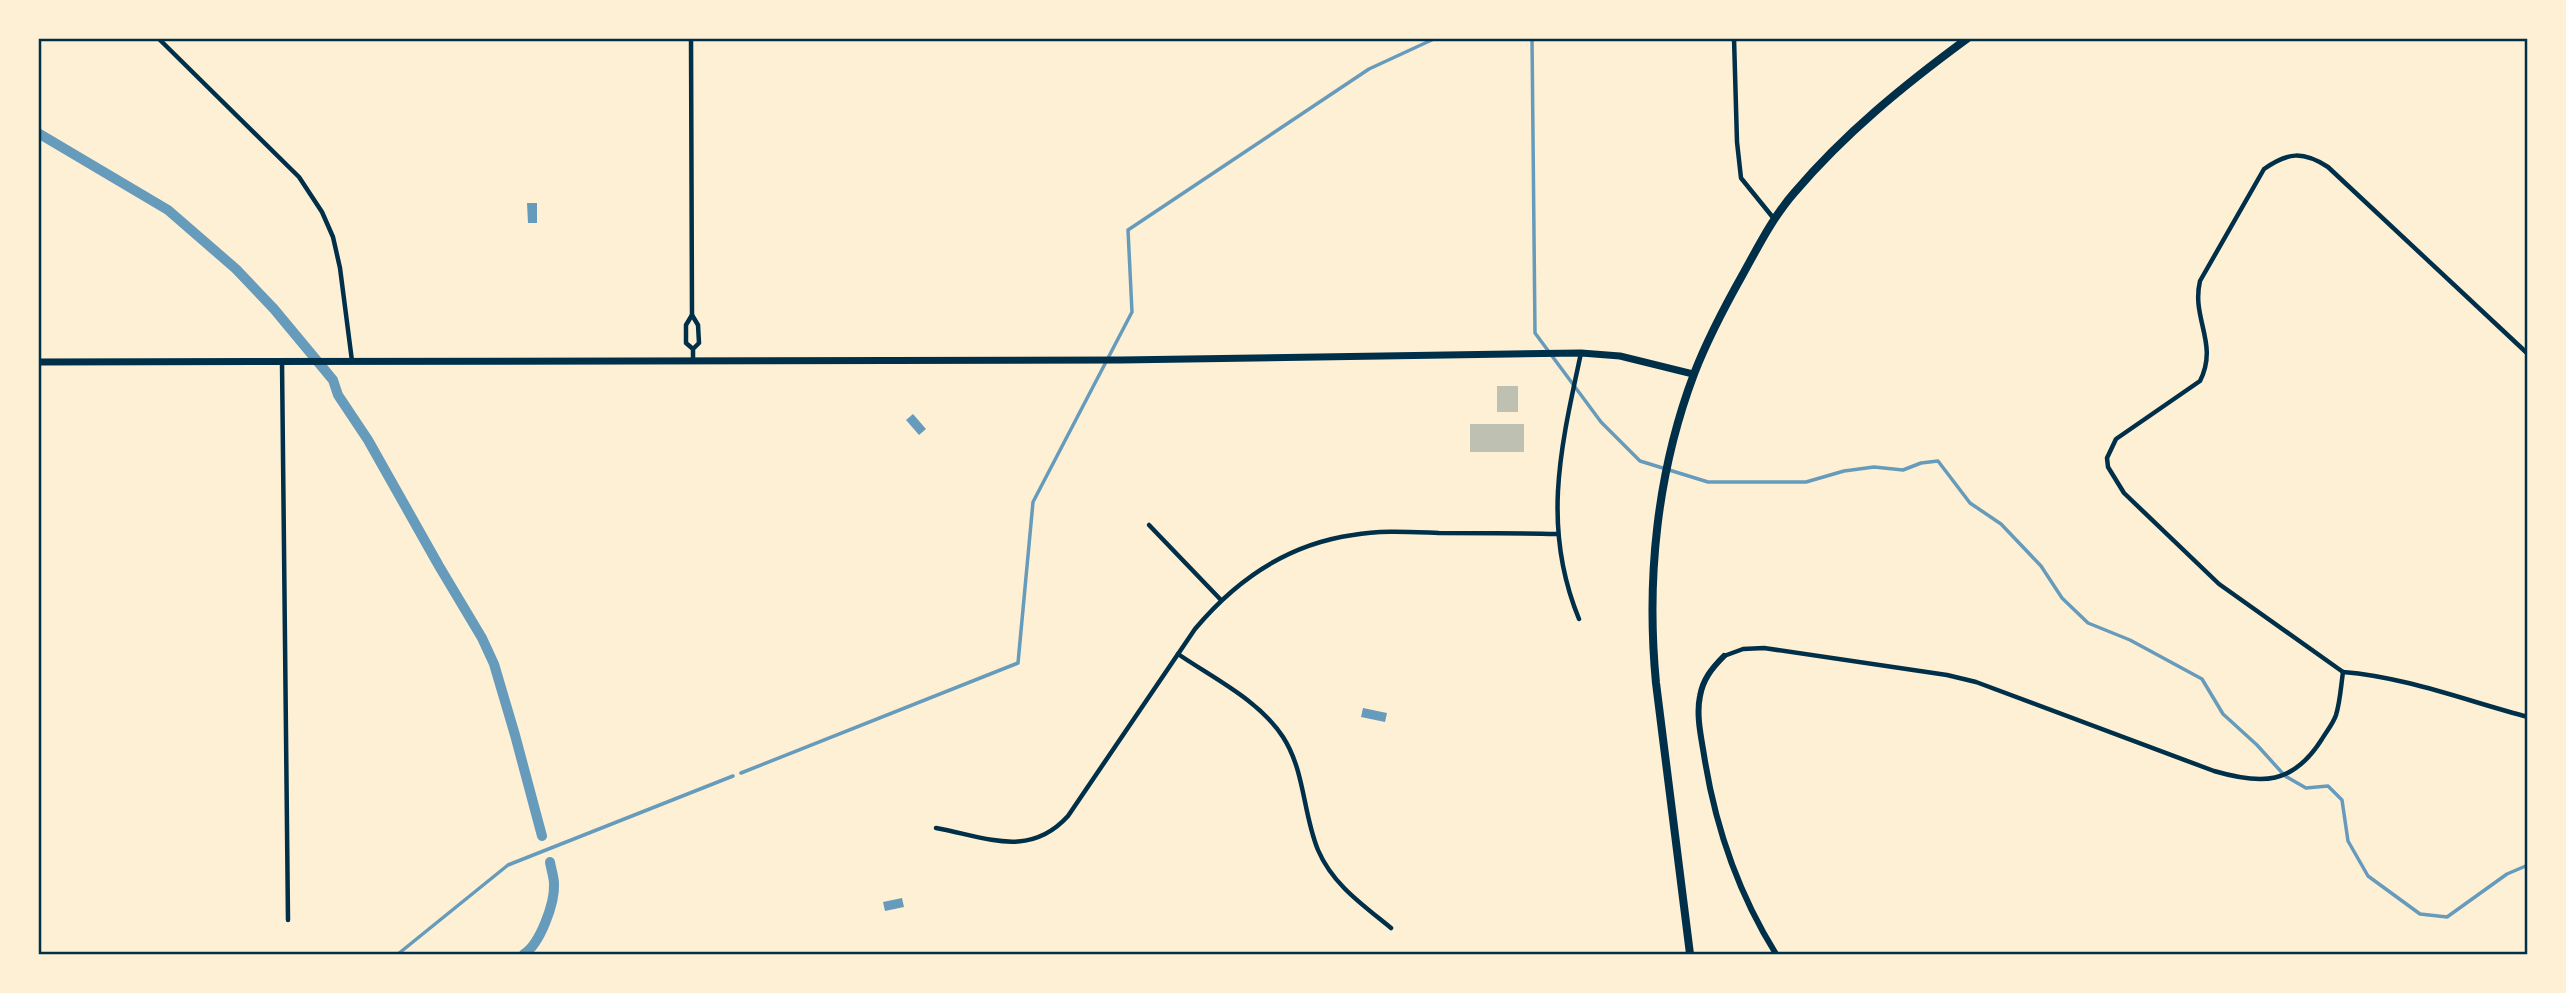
<svg xmlns="http://www.w3.org/2000/svg" width="2566" height="993" font-family="'DejaVu Sans',sans-serif">
<style>
.water{fill:#669bbc}
.lines{fill:none;stroke-linecap:round;stroke-linejoin:round}
.stream{stroke:#669bbc;stroke-width:3.5}
.canal{stroke:#669bbc;stroke-width:10}
.building{fill:#bec0b2}
.minor{stroke:#003049;stroke-width:4.5}
.tertiary{stroke:#003049;stroke-width:6}
.secondary{stroke:#003049;stroke-width:7}
.trunk{stroke:#003049;stroke-width:8}
.neatline{fill:none;stroke:#003049;stroke-width:2.5}
</style>
<rect width="100%" height="100%" fill="#fdf0d5"/>
<!-- water -->
<g class="water">
<polygon points="527,203 537,203 537,223 528,223"/>
<polygon points="913,414 926,429 919,435 906,420"/>
<polygon points="1363,708 1387,713 1385,722 1361,717"/>
<polygon points="902,898 904,907 885,911 883,902"/>
</g>
<g class="lines">
<!-- stream -->
<g class="stream">
<polyline points="1532,38 1535,333 1601,422 1640,461 1708,482 1806,482 1844,471 1874,467 1903,470 1921,463 1938,461 1970,503 2001,524 2041,566 2062,598 2088,623 2130,640 2202,679 2223,714 2257,745 2285,776 2306,788 2328,786 2342,800 2348,841 2368,876 2420,914 2447,917 2507,874 2528,865"/>
<polyline points="741,773 1018,663 1033,502 1132,312 1128,230 1369,69 1436,38"/>
<polyline points="398,954 508,865 733,776"/>
</g>
<!-- canal -->
<g class="canal">
<polyline points="38,133 168,210 236,269 274,309 333,380 338,395 368,440 439,566 482,638 494,664 515,735 542,836"/>
<path d="M524 954C540 944 555 903 554 884 554 877 551 869 550 862"/>
</g>
</g>
<!-- building -->
<g class="building">
<rect x="1497" y="386" width="21" height="26"/>
<rect x="1470" y="424" width="54" height="28"/>
</g>
<g class="lines">
<!-- minor -->
<g class="minor">
<polyline points="158,38 299,177 322,212 333,237 340,268 352,361"/>
<polyline points="691,38 692,315"/>
<polyline points="1734,38 1737,142 1741,178 1775,220"/>
<polyline points="693,349 686,343 686,325 692,315 698,325 699,343 693,349 693,361"/>
<polyline points="282,362 288,920"/>
<polyline points="1149,525 1221,600"/>
<path d="M1579 619C1541 527 1561 446 1581 353"/>
<path d="M1178 654C1213 678 1259 700 1283 737 1305 771 1303 814 1318 850 1333 885 1363 905 1391 928"/>
<path d="M1724 656 1743 649 1764 648 1947 675 1976 682 2214 771C2262 785 2293 785 2322 739 2326 732 2333 724 2336 715 2340 702 2341 686 2343 672"/>
<path d="M2343 672 2219 584 2124 493 2108 467 2107 458 2116 439 2200 381C2219 343 2191 319 2200 281L2264 169C2288 152 2303 151 2328 167L2528 354"/>
<path d="M2343 672C2406 677 2467 701 2528 717"/>
<path d="M936 828C986 837 1029 859 1068 816L1195 629C1236 580 1289 544 1353 535 1381 530 1410 532 1439 533 1478 533 1518 533 1557 534"/>
</g>
<!-- tertiary -->
<path class="tertiary" d="M1724 656C1712 668 1703 679 1700 696 1696 715 1701 736 1704 755 1715 826 1738 893 1776 954"/>
<!-- secondary -->
<polyline class="secondary" points="38,362 1121,360 1581,353 1620,356 1693,374"/>
<!-- trunk -->
<path class="trunk" d="M1690 954 1656 683C1646 579 1657 472 1694 374 1707 340 1725 306 1743 274 1758 247 1773 217 1794 193 1845 133 1904 85 1968 38"/>
</g>
<!-- border -->
<rect width="2566" height="993" fill="none" stroke="#fdf0d5" stroke-width="80"/>
<rect x="40" y="40" width="2486" height="913" class="neatline"/>
</svg>
